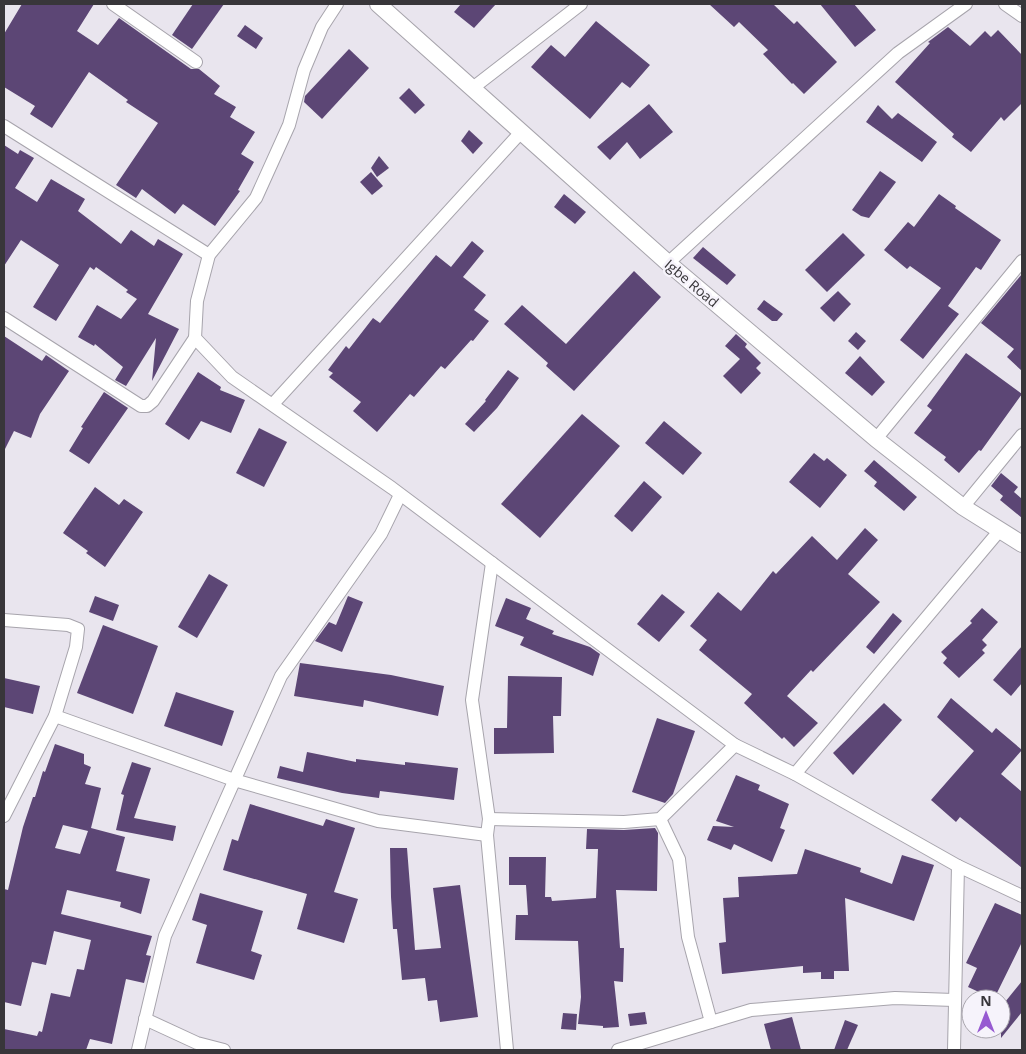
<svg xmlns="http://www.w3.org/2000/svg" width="1026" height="1054" font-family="'Open Sans',sans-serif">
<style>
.building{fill:#5c4675;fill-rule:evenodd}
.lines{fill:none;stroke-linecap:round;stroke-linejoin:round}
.minor-casing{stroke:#a7a4ac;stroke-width:14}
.tertiary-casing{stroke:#a7a4ac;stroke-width:18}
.minor{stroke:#fff;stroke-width:12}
.tertiary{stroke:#fff;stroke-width:16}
.labels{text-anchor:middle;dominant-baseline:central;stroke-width:5;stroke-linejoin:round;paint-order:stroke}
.street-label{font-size:14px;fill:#38363a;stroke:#f6f3fb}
</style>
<rect width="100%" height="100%" fill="#e9e5ee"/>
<!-- building -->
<g class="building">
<polygon points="22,4 94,4 77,31 98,45 119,18 191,69 199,69 220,86 214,94 236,107 230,117 255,132 241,154 254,162 238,190 240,191 215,226 183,204 175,214 142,189 136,198 116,185 158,123 126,102 128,100 89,72 52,128 30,114 35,106 4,87 4,34"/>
<polygon points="193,4 224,4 192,49 172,35"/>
<polygon points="461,4 496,4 474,28 454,12"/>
<polygon points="709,4 773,4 794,24 797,21 837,62 804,94 793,83 792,84 763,54 768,50 739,22 734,27"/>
<polygon points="820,4 854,4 876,30 855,47"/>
<polygon points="596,21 650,65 630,88 622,82 590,119 531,67 551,45 565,57"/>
<polygon points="245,25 263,38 256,49 237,36"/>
<polygon points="948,27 970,46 985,31 991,37 998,30 1022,55 1022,103 1004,121 1001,117 971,152 952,137 954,134 895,82 930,43 928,42"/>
<polygon points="349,49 369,68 322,119 304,102 305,96"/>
<polygon points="409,88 425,105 415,114 399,98"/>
<polygon points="649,104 673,132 640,159 627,142 610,160 597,147"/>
<polygon points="878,105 892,119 898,113 937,142 922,162 866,122"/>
<polygon points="469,130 483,143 473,154 461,141"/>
<polygon points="4,145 18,154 20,150 34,158 15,188 37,202 51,179 85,199 78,211 121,244 131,230 154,246 158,239 183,254 148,314 179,329 152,381 156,338 126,386 115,380 123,367 95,344 94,346 78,337 97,305 121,319 137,299 126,292 128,290 96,267 94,270 90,267 56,321 33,307 59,265 21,240 4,266"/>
<polygon points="379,156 389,168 377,177 371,168"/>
<polygon points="880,171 896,182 869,218 861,216 852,210"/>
<polygon points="371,172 383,186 372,195 360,182"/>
<polygon points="564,194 586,212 575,224 554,207"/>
<polygon points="939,194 956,206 955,208 1001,240 981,270 976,267 948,306 959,314 923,359 900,340 941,288 910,266 907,269 884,250 908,222 914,227"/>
<polygon points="843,233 865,255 827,292 805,270"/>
<polygon points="472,241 484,251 463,277 486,295 474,310 489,321 473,341 471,340 445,369 441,366 414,397 410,394 377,432 353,411 361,402 329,377 333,373 328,370 346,346 349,349 373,318 380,323 436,255 451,267"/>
<polygon points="703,247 736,275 727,285 693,258"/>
<polygon points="634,271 661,297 574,391 546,366 548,363 504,324 522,305 566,344"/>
<polygon points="1022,274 1022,371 1007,357 1014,349 981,323"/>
<polygon points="838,291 851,304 834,322 820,308"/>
<polygon points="764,300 783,314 777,321 772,321 757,309"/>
<polygon points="856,332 866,341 858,350 848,341"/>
<polygon points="736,334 747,344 745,347 761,363 756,368 761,373 741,394 723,376 740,359 725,346"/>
<polygon points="4,336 42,361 46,355 69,371 40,414 31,438 14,431 4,451"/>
<polygon points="966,353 1022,394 981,451 979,450 959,473 944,460 946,457 914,433 932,410 927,406"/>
<polygon points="860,356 885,382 872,396 845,373"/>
<polygon points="508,370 519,378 497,408 474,432 465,424 486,401 485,400"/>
<polygon points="198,372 221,387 220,390 245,400 231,433 201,421 189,440 165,424"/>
<polygon points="104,392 128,408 89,464 69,451 83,428 81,427"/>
<polygon points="582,414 620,446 540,538 501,504"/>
<polygon points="664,421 702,453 683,475 645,443"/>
<polygon points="259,428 287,442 264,487 236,473"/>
<polygon points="814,453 824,461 827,458 847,475 820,508 789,482"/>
<polygon points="874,460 917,497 904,511 874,486 877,482 864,471"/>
<polygon points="1001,473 1018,487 1014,492 1022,499 1022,518 1000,500 1003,496 991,486"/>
<polygon points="644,481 662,497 632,532 614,516"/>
<polygon points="95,487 119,505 124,499 143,512 105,567 86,553 88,551 63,533"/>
<polygon points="865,528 878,540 848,574 880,602 813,672 811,670 787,696 818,723 794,747 784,737 782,739 744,703 752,694 699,650 707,640 690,626 718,592 741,611 773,571 776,574 812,536 837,560"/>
<polygon points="209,574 228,585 197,638 178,627"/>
<polygon points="662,594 685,612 659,642 637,624"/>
<polygon points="95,596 119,605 113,621 89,612"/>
<polygon points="348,596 363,602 342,652 315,641 329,622 336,625"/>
<polygon points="506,598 531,608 526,619 554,631 552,634 590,647 600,654 593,676 520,645 524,637 495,626"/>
<polygon points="982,608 998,622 982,640 987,645 982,650 985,653 959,678 943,663 947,658 941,652 972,623 970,621"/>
<polygon points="893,613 902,621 874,654 866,647"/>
<polygon points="103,625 158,646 133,714 77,693"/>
<polygon points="1022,646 1022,683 1011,696 993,680"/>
<polygon points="300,663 391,675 444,686 438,716 364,700 363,707 294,696"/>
<polygon points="508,676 562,677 561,716 553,716 554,753 494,754 494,728 507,728"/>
<polygon points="4,678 40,686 33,714 4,707"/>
<polygon points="176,692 234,711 222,746 164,726"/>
<polygon points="951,698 992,733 996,728 1022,750 1001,774 1022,792 1022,868 960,817 956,822 931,800 974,751 937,717"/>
<polygon points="884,703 902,720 853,775 833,753"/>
<polygon points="657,718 695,731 673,794 665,803 632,792"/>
<path d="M55 744 84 754V764L91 767 85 784 101 788 91 828 125 837 116 871 150 879 141 914 120 907 121 902 67 890 61 914 152 936 146 955 151 956 144 983 126 979 112 1044 90 1039 86 1050H4V1029L37 1036 39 1031 42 1032 51 993 70 997 77 969 84 970 91 940 54 931 46 965 32 962 21 1006 4 1002V889L8 890 23 827 33 797H35L43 771 45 772ZM63 825 88 831 80 854 55 848Z"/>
<polygon points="307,752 356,762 356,759 405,765 405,762 458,768 454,800 380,791 379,798 342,793 277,778 280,766 303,772"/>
<polygon points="132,762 151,768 134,818 176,826 173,841 116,830 124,795 121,794"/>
<polygon points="736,775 760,785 758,790 789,804 780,828 785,830 772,862 734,844 731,850 707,840 713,826 734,827 716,821"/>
<polygon points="250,804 323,826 326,819 355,828 334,892 358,899 344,943 297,929 307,894 223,870 232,839 238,841"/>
<polygon points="655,828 658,833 657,891 616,890 620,948 624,948 623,982 614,981 619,1027 603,1028 603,1026 578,1024 581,997 578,941 515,940 516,915 528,915 526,885 509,885 509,857 546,857 545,897 551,897 552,901 596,898 598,849 586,849 587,829 624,830"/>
<polygon points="390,848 407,848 415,950 441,948 433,888 460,885 478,1017 440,1022 437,1000 428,1001 425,978 402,980 397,929 393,929 391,897"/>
<polygon points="805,849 861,868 860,872 892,884 902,855 934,865 914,921 845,898 849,971 834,971 834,979 821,979 821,972 803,973 803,966 722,974 719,943 726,942 723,898 739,897 738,877 797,874"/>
<polygon points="200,893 263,911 251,951 262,955 254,980 196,963 207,925 192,920"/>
<polygon points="995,903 1022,915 1022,942 994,999 978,999 981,993 968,987 977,968 966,963"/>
<polygon points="1022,981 1022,1012 1001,1038 1001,1007"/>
<polygon points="645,1012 647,1024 630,1026 628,1014"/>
<polygon points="563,1013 577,1014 576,1030 561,1029"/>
<polygon points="792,1017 801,1050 771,1050 764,1024"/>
<polygon points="845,1020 858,1025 847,1050 834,1050"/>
</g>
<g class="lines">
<defs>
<g id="minor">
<polyline points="113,4 196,62"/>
<polyline points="337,4 322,27 304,70 289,125 256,198 209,255 197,301 195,338 232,377 392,488 735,745 795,774 958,866 1022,896"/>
<polyline points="1005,4 1022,16"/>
<polyline points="474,87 581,4"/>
<polyline points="4,126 209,255"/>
<polyline points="668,263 898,53 966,4"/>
<polyline points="4,318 141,406 147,406 153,401 195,338"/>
<polyline points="273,404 522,131"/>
<polyline points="876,439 1022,261"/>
<polyline points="963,507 1022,435"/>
<polyline points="492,563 472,700 489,819 487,835 507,1050"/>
<polyline points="4,620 68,625 78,629 76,647 55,716 4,816"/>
<polyline points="55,716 234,780 378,821 487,835"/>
<polyline points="795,774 1000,530"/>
<polyline points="489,819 624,822 660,819 735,745"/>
<polyline points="660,819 679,859 688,937 711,1022"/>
<polyline points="145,1019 197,1043 224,1050"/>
<polyline points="138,1050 165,936 281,676 381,534 400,495"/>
<polyline points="618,1050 751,1010 895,998 954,1000"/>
<polyline points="954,1050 958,866"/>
</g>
<polyline id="tertiary" points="378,4 668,263 876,439 963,507 1022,544"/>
</defs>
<!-- minor casing -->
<use href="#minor" class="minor-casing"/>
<!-- tertiary casing -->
<use href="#tertiary" class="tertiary-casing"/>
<!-- minor -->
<use href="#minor" class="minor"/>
<!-- tertiary -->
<use href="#tertiary" class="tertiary"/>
</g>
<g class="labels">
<!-- street labels -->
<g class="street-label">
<text transform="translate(692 283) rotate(40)">Igbe Road</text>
</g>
</g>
<!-- border -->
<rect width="1026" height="1054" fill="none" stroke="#38363a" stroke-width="10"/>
<!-- north arrow -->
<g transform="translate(986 1014)"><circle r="24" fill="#f6f3fb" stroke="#aaa7ae"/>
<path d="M0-4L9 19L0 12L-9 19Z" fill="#975ad1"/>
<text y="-8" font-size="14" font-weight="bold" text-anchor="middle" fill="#38363a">N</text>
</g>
</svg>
